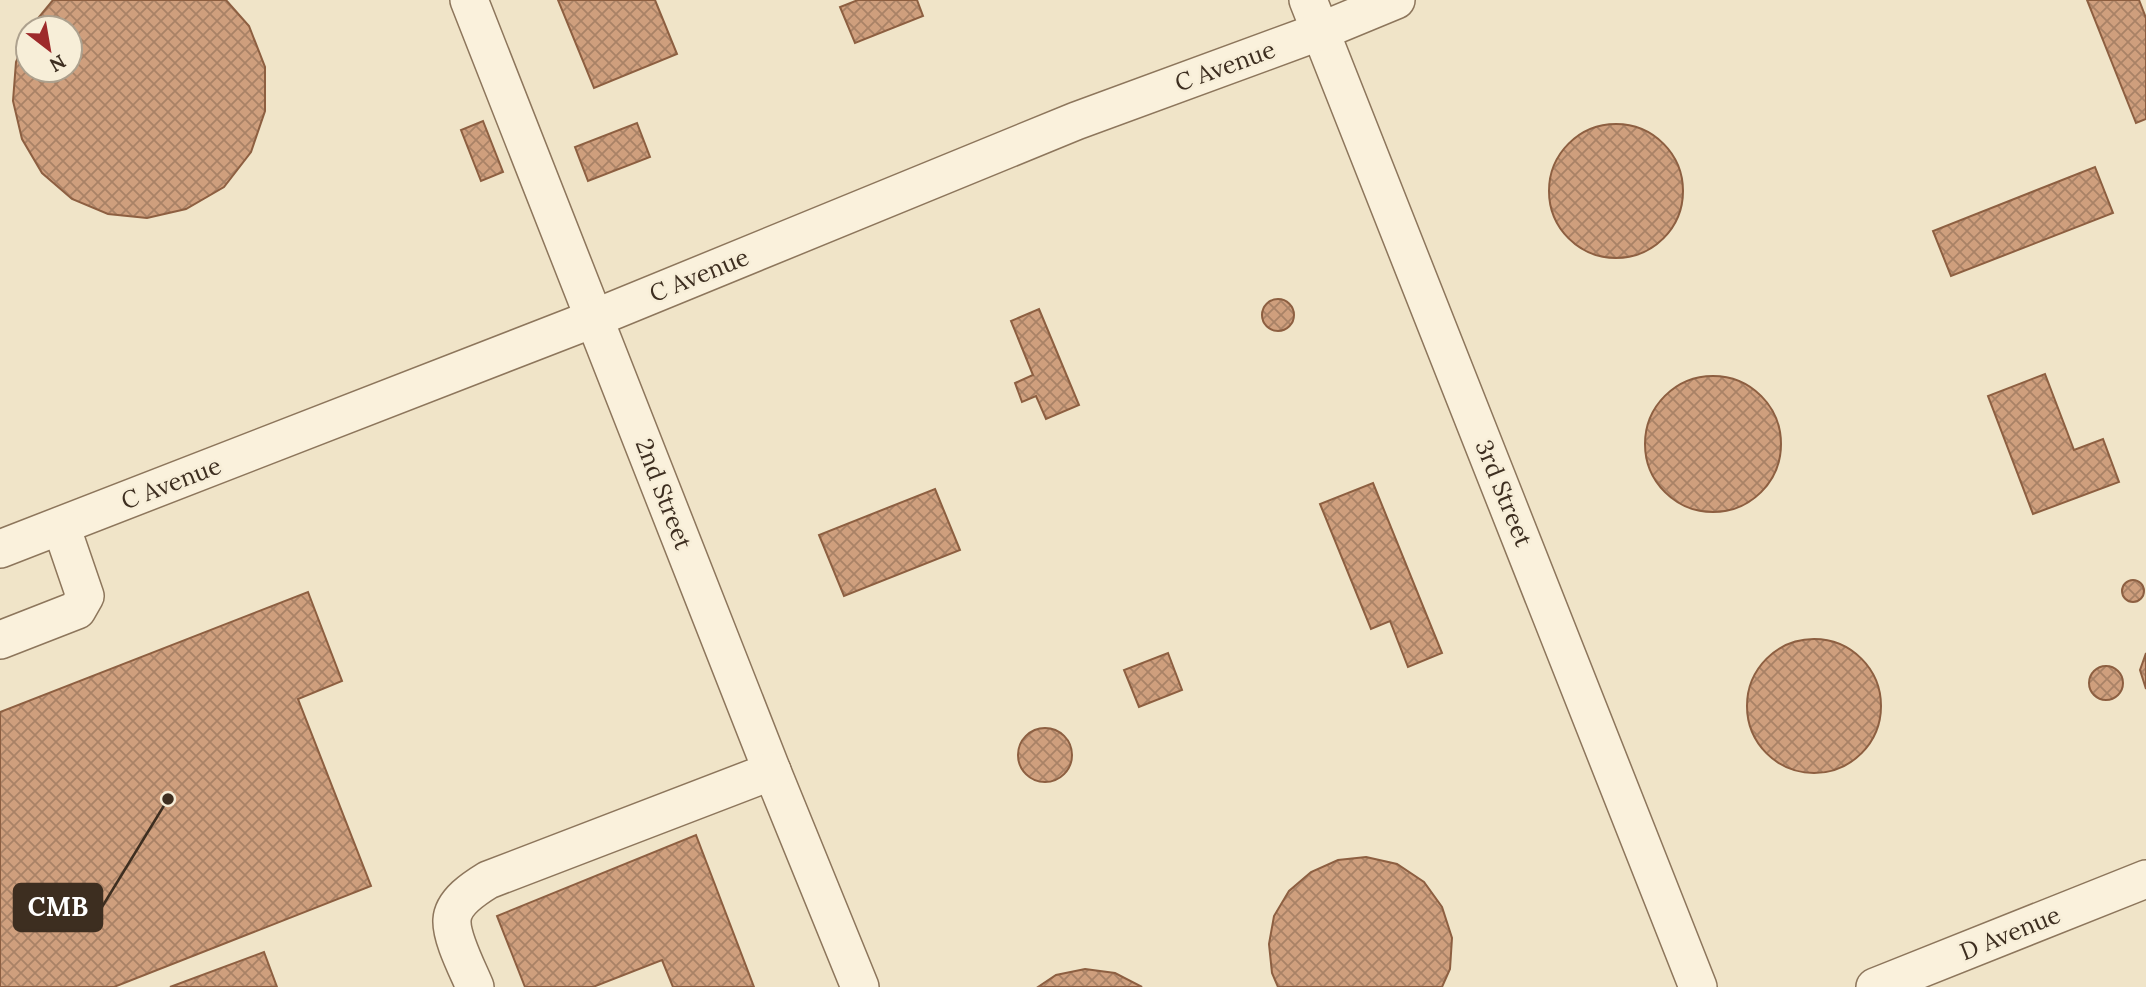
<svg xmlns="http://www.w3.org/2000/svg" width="2146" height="987" font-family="Lora,serif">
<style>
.building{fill:url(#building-cross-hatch);stroke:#8d5f41;stroke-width:2}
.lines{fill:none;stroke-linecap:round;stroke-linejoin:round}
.minor-casing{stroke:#8d765c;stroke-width:40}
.minor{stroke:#faf1dc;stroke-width:37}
.labels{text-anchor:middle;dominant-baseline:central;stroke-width:5;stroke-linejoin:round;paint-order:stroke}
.street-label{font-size:24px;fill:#3d2e20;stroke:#f7eed8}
.leader{fill:none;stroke:#3d2e20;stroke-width:2.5}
.callout-dot{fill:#3d2e20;stroke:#f7eed8;stroke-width:2.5}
.callout{fill:#3d2e20;stroke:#3d2e20;stroke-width:2.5}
.callout-label{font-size:26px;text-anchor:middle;font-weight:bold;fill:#fff}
</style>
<defs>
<pattern id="building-cross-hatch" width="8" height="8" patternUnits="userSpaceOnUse" patternTransform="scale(1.75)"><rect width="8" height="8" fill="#cf9f7d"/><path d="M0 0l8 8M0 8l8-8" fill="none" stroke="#a98266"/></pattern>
</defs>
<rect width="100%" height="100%" fill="#f0e4c8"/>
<!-- building -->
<g class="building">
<polygon points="53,0 226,0 249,26 265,67 265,111 251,152 224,187 186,209 147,218 108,214 72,199 42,173 22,139 13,101 16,62 28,34 28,70 70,70 70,28 30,28"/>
<polygon points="558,0 655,0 677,54 594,88"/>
<polygon points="858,0 917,0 923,16 855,43 840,7"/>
<polygon points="2087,0 2139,0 2146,18 2146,119 2136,123"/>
<polygon points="483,121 503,172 481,181 461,130"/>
<polygon points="637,123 650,157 588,181 575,147"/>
<circle cx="1616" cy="191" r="67"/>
<polygon points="2095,167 2113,213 1951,276 1933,231"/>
<circle cx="1278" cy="315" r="16"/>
<polygon points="1039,309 1079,405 1046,419 1036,396 1022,402 1015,383 1033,375 1011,321"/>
<polygon points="2045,374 2074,450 2103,439 2119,482 2033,514 1988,396"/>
<circle cx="1713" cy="444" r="68"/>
<polygon points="1373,483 1442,653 1408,667 1390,621 1371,629 1320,504"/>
<polygon points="935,489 960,550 844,596 819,535"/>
<circle cx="2133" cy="591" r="11"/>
<polygon points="308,592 342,681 298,699 371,886 114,987 0,987 0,712"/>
<circle cx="1814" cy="706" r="67"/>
<polygon points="1168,653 1182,690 1139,707 1124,670"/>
<polygon points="2146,653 2146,689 2140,670"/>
<circle cx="2106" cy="683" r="17"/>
<circle cx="1045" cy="755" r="27"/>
<polygon points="696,835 754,987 673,987 662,960 593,987 525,987 497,916"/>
<polygon points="1366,857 1397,864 1424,882 1442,907 1452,938 1450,969 1442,987 1278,987 1272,973 1269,944 1274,916 1289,891 1311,872 1338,860"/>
<polygon points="264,952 277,987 170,987"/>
<polygon points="1085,969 1115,973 1142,987 1038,987 1056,975"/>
</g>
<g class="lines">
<defs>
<g id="minor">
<polyline points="469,0 772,771 860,987"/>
<polyline points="1308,0 1698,987"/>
<polyline points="0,549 595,318 1076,121 1321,31 1396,0"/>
<polyline points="0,640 77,610 85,596 61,526"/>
<path d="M475 987C468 970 451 938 452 920 453 902 475 888 488 880L772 771"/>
<polyline points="1875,987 2146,879"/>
</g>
</defs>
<!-- minor casing -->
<use href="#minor" class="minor-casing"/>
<!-- minor -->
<use href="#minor" class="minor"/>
</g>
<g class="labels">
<!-- street labels -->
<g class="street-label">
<text transform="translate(1225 66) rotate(-20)">C Avenue</text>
<text transform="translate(699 275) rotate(-22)">C Avenue</text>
<text transform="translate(171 483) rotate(-21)">C Avenue</text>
<text transform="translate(1504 493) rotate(68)">3rd Street</text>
<text transform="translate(664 494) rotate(69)">2nd Street</text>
<text transform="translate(2010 933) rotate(-22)">D Avenue</text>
</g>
</g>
<!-- callouts -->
<path class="leader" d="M168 799L102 907"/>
<circle class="callout-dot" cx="168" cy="799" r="7"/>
<rect class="callout" x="14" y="884" width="88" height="47" rx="7"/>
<g class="callout-label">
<text x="58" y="916">CMB</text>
</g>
<!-- north arrow -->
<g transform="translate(49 49) rotate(149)"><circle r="33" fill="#f7eed8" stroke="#ada18e" stroke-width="2"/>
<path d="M0-5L12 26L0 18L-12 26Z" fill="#9e2a2b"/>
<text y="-10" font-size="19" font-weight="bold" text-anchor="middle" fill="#3d2e20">N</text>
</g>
</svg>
